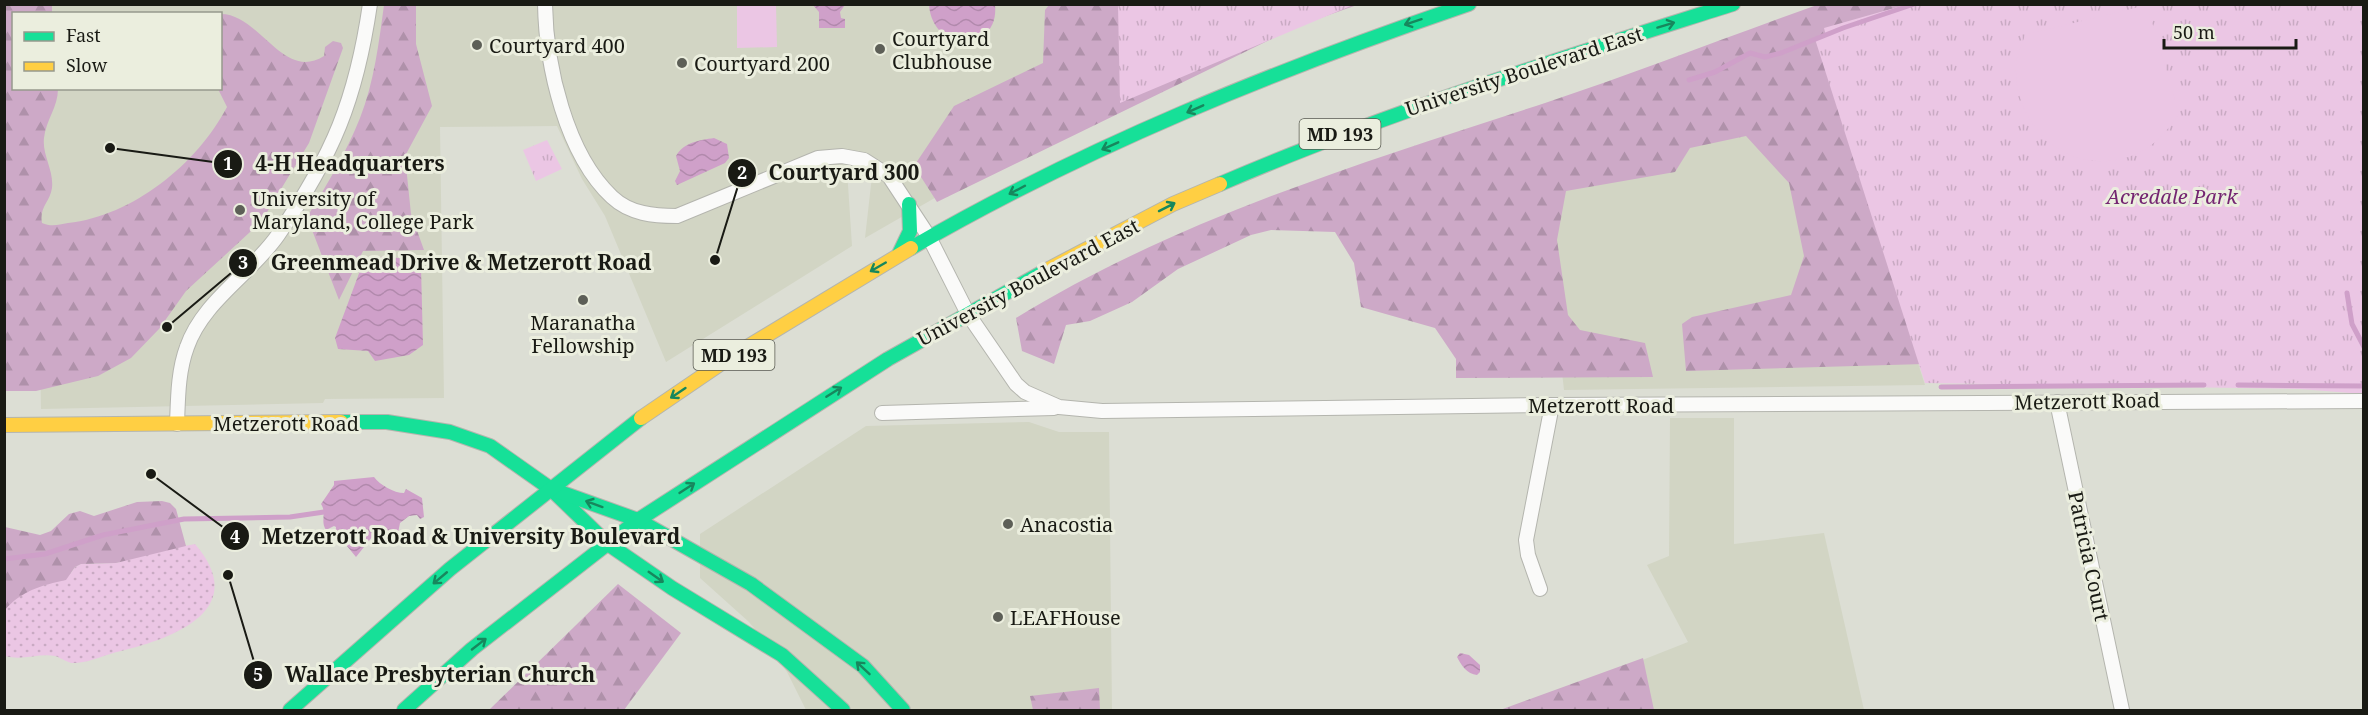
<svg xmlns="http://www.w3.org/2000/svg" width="2368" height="715" font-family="'Noto Serif',serif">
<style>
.built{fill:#d2d5c4}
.grass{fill:url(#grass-dots)}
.forest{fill:url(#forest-firs)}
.park{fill:url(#park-tufts)}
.garden{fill:#ebc6e4}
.water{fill:url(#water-waves)}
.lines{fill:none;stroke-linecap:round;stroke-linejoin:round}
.stream{stroke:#cfa0c9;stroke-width:5}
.street-casing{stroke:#b4b5ae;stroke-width:16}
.fast-casing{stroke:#b4b5ae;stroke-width:16}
.slow-casing{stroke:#b4b5ae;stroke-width:16}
.street{stroke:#fafaf9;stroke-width:14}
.fast{stroke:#16e098;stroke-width:14}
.slow{stroke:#ffcf43;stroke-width:14}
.oneway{stroke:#17875d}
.poi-dot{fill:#5d5f57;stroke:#ebeede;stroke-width:2}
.labels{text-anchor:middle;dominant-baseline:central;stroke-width:6;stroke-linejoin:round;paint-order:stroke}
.shield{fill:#ebeede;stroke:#585a51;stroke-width:1.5}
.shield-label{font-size:18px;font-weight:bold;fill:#191a14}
.poi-label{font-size:20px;fill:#191a14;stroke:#ebeede;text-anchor:start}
.street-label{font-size:20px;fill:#191a14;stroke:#ebeede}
.park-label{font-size:20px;font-style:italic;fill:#742571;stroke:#ebeede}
.leader{fill:none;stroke:#191a14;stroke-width:2}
.callout-dot{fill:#191a14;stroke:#ebeede;stroke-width:2}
.mark-label{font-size:18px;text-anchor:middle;font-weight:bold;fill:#fff}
.callout-label{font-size:21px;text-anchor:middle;font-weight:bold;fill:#191a14;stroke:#ebeede;stroke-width:6;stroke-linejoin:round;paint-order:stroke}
</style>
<defs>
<pattern id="grass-dots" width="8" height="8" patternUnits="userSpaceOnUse" patternTransform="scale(1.5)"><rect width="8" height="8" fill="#ebc6e4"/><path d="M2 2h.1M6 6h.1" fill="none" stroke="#c9aac3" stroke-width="1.8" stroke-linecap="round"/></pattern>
<pattern id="forest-firs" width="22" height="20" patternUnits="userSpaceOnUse" patternTransform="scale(1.5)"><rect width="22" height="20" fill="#cda9c7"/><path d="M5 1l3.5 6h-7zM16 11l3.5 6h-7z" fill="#af91aa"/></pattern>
<pattern id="park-tufts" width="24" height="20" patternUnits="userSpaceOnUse" patternTransform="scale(1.5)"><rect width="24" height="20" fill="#ebc6e4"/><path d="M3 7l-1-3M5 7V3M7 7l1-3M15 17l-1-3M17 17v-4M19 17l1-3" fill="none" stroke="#c9aac3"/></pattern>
<pattern id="water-waves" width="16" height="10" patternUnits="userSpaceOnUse" patternTransform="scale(1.5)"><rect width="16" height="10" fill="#cfa0c9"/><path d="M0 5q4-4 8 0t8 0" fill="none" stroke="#b189ac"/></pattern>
</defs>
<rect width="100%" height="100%" fill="#dcded4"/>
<!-- built -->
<g class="built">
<polygon points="34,5 1118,5 980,172 865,238 872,176 847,170 852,246 666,362 605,216 582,179 557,126 440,127 444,398 325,399 323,403 41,409 36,89 220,88 220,14 34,14"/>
<polygon points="1814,37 1925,385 1564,390 1533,110"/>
<polygon points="1670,418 1734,418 1734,544 1824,533 1864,710 1516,710 1688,642 1647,565 1669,556"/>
<polygon points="1029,422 1059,432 1109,432 1112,710 806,710 787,672 767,644 749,622 700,578 700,534 866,426"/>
</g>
<!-- grass -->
<path class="grass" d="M195 544C251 609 175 638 121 651 107 654 91 662 76 663 68 664 62 658 55 656 39 653 22 661 5 656L4 610 14 599 34 587 71 573 75 567 81 564 116 563 148 553Z"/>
<!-- forest -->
<g class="forest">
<path d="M4 5H52V13L14 14V88L58 89C58 107 46 120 44 138 42 155 54 170 52 188 50 202 39 207 42 223 51 227 58 225 68 223 133 216 197 164 227 107L218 89 220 88 221 14C260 14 283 82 324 56L325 47 333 41 341 43 343 48 309 143 261 222 186 291 159 329 131 358 98 376 36 391H5Z"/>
<path d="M384 5H416V44L432 106 405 156 411 214 424 250 363 251 339 300 307 217C327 185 346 153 360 118 374 83 379 42 384 5Z"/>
<polygon points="1049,5 1357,5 1298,26 937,202 914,166 954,106 1043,63 1045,10"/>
<path d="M1817 5H1955L1924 364 1686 371 1682 324 1692 317 1791 295 1804 256 1789 183 1746 136 1690 148 1675 172 1566 191 1557 240 1568 315 1580 330 1645 343 1653 377 1456 378V359L1435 328 1361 307 1354 263 1335 232 1271 230 1251 235 1178 269 1132 302 1090 321 1066 325 1054 364 1022 351 1016 318C1181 217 1365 162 1548 102 1638 72 1727 37 1817 5Z"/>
<path d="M162 501 170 503 176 509 186 546 116 563 81 564 75 567 66 580C42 585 21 591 5 610V527L40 535 51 531 69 514 80 511 94 516 137 502Z"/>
<polygon points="618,584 681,633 624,710 489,710"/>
<polygon points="1643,658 1654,710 1500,710"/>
<polygon points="1099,688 1100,710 1033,710 1030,696"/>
</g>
<!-- park -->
<g class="park">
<polygon points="1118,5 1118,4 1353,5 1120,103"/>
<polygon points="1905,5 2363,5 2363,394 2300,389 1925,383 1815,39 1826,36 1824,28"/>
<polygon points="547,140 562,169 536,181 523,150"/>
</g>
<!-- garden -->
<g class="garden">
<polygon points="737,5 776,5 777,47 737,48"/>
<path d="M2147 5 2179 114C2167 131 2155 146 2136 154 2074 181 2013 129 2016 66 2016 56 2022 45 2025 35Z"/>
</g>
<!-- water -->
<g class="water">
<polygon points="813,5 845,5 840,12 841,18 845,19 845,28 819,28 819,12"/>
<path d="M929 5H995C1000 52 933 55 929 5Z"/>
<path d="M714 138 727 144 729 158 725 163 677 185 675 181 680 171 676 156C684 142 700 140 714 138Z"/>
<polygon points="383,256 413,260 421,267 423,345 409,355 375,361 368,351 338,349 335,338 361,268"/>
<path d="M374 477C380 485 394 493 404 493L406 489 422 498 424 517 420 519 417 515 409 516 400 523 397 538 381 535 372 537 356 557 342 540 335 541 336 527 334 526 326 530C320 521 327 513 321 504L334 485V481Z"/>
<path d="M1460 653 1469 655 1480 665V672L1477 675C1467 674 1461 665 1457 657Z"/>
</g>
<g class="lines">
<!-- stream -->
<g class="stream">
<polyline points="1689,80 1715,72 1750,53 1765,57 1781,53 1843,28 1914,4"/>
<polyline points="2347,293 2352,324 2364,347"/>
<polyline points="2238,385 2364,386"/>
<polyline points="1941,387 2204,385"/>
<polyline points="4,559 45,554 103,535 184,519 290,517 324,512"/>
</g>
<defs>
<g id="street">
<path d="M545 4C546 66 566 154 612 197 630 214 654 216 677 216L818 158 842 156 864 160 889 176 929 237 968 314 1016 384 1025 392 1059 407 1102 411 1552 405 2364 401"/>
<polyline points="2057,402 2122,710"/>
<polyline points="882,413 1054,408"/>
<path d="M177 424C178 398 178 371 187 347 203 301 251 274 278 235 333 155 356 100 370 4"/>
<polyline points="1540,589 1528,555 1526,540 1552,405"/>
</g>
<g id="fast">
<path d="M1220 184C1387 112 1560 59 1733 4"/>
<path d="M911 248C1087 146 1276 70 1469 4"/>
<polyline points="899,254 910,231 909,204"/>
<polyline points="341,422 387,422 450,432 490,446 551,489 608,544 672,588 782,655 843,710"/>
<polyline points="557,491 638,520 751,584 863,666 903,710"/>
<polyline points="290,710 450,569 641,418"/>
<polyline points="404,710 472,649 638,520 888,359 1045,271"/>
</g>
<g id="slow">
<polyline points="1045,271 1173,204 1220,184"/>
<polyline points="641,418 729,358 911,248"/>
<polyline points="4,425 341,422"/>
</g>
</defs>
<!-- street casing -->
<use href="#street" class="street-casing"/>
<!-- fast casing -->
<use href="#fast" class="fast-casing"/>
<!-- slow casing -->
<use href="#slow" class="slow-casing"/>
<!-- street -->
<use href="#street" class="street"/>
<!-- fast -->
<use href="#fast" class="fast"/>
<!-- slow -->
<use href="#slow" class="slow"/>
</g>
<!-- one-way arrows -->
<defs><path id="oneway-shaft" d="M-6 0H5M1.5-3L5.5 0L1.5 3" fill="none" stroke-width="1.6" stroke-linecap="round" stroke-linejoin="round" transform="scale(1.5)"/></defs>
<g class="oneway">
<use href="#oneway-shaft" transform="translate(1413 22) rotate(162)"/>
<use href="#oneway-shaft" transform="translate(1666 25) rotate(-17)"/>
<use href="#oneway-shaft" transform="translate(1195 109) rotate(156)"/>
<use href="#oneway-shaft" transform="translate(1110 146) rotate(156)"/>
<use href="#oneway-shaft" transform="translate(1017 190) rotate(152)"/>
<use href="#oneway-shaft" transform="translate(1167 207) rotate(-27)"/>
<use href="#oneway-shaft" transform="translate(878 267) rotate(150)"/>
<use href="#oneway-shaft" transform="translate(834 392) rotate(-32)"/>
<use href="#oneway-shaft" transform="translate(678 393) rotate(146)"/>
<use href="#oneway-shaft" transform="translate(687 488) rotate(-33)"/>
<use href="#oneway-shaft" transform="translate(594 504) rotate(-160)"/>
<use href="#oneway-shaft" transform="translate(656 577) rotate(35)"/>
<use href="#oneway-shaft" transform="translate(440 578) rotate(140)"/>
<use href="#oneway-shaft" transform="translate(479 644) rotate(-38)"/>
<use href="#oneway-shaft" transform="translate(863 668) rotate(-137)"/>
</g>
<!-- markers -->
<g class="poi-dot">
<circle cx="477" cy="45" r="6"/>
<circle cx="880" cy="49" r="6"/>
<circle cx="682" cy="63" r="6"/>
<circle cx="240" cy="210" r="6"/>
<circle cx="583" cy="300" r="6"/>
<circle cx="1008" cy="524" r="6"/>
<circle cx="998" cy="617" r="6"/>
</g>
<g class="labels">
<!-- shield labels -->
<g class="shield">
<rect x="1299.5" y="119" width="81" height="30" rx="4.5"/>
<rect x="693.5" y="340" width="81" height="30" rx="4.5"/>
</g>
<g class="shield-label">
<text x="1340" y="134">MD 193</text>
<text x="734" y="355">MD 193</text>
</g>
<!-- poi labels -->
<g class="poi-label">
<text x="892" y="38">Courtyard<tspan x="892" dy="23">Clubhouse</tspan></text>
<text x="489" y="45">Courtyard 400</text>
<text x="694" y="63">Courtyard 200</text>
<text x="252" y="198">University of<tspan x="252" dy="23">Maryland, College Park</tspan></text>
<text x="583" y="322" text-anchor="middle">Maranatha<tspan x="583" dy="23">Fellowship</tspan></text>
<text x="1020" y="524">Anacostia</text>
<text x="1010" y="617">LEAFHouse</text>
</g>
<!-- street labels -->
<g class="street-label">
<text transform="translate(1524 71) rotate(-18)">University Boulevard East</text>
<text transform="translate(1028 282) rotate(-28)">University Boulevard East</text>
<text transform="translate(2087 401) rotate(-1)">Metzerott Road</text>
<text x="1601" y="405">Metzerott Road</text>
<text x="286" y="423">Metzerott Road</text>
<text transform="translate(2089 556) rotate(78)">Patricia Court</text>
</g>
<!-- park labels -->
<g class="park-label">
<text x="2172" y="196">Acredale Park</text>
</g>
</g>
<!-- callouts -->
<path class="leader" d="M110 148L228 164M715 260L742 173M167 327L243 263M151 474L235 536M228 575L258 675"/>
<g class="callout-dot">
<circle cx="110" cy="148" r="6"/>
<circle cx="715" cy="260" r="6"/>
<circle cx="167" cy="327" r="6"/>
<circle cx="151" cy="474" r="6"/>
<circle cx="228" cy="575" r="6"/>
<circle cx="228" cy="164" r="15"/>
<circle cx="742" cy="173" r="15"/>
<circle cx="243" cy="263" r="15"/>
<circle cx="235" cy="536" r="15"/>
<circle cx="258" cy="675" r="15"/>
</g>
<g class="mark-label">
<text x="228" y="170">1</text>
<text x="742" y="179">2</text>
<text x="243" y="269">3</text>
<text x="235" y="543">4</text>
<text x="258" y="681">5</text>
</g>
<g class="callout-label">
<text x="350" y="171">4-H Headquarters</text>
<text x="844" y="180">Courtyard 300</text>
<text x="461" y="270">Greenmead Drive &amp; Metzerott Road</text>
<text x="471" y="544">Metzerott Road &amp; University Boulevard</text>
<text x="440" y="682">Wallace Presbyterian Church</text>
</g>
<!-- border -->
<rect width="2368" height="715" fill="none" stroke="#191a14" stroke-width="12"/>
<!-- legend -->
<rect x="12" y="12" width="210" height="78" fill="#ebeede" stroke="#97998d" stroke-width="1.5"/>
<rect x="24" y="32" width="30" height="9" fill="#16e098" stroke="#97998d" stroke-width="1.5"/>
<text x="66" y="42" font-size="18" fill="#191a14">Fast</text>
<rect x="24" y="62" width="30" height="9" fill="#ffcf43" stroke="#97998d" stroke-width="1.5"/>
<text x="66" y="72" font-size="18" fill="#191a14">Slow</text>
<!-- scale -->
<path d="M2164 39v9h132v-9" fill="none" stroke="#191a14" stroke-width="3"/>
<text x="2173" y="39" font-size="18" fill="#191a14" stroke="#ebeede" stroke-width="4.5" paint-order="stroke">50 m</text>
</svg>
